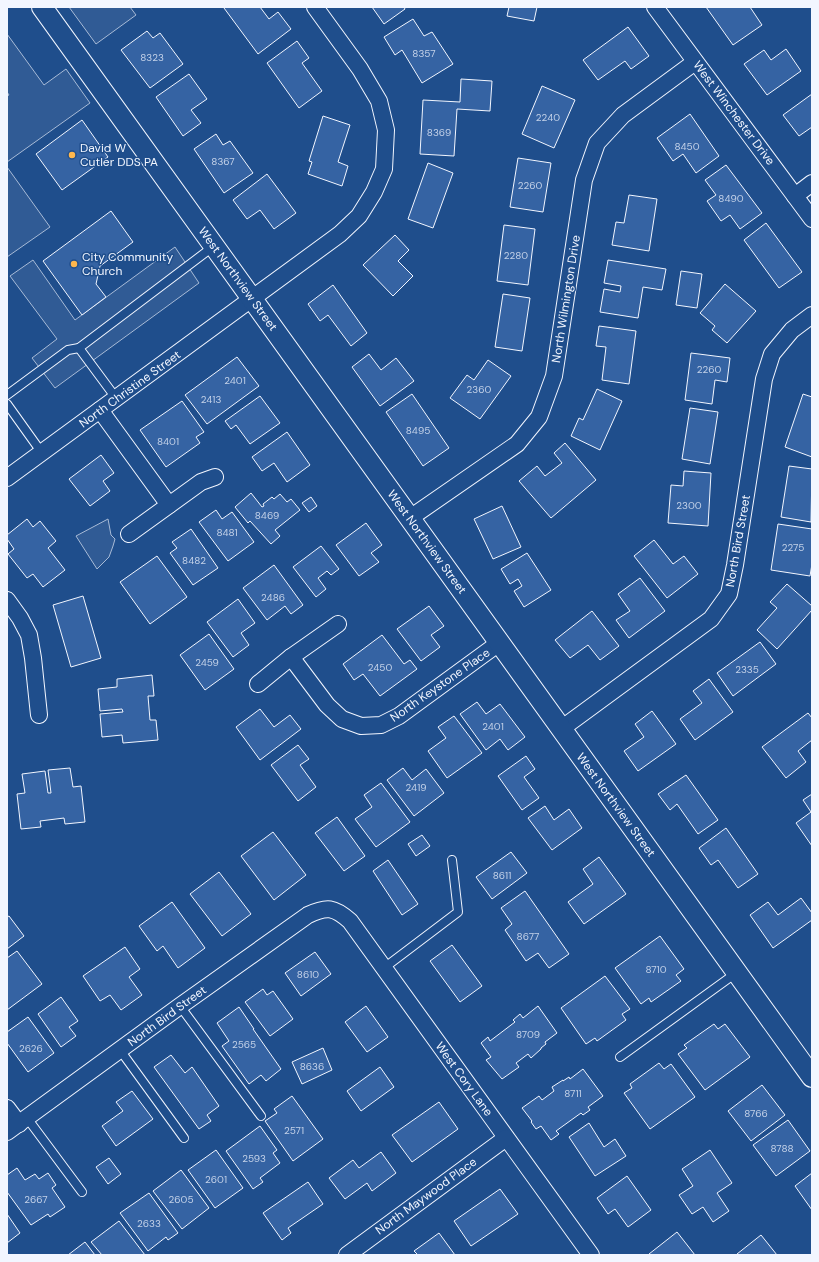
<svg xmlns="http://www.w3.org/2000/svg" width="819" height="1262" font-family="'DM Sans',sans-serif">
<style>
.parking{fill:#305b95;stroke:#a8bbd7}
.building{fill:#3563a3;stroke:#f2f6ff}
.lines{fill:none;stroke-linecap:round;stroke-linejoin:round}
.service-casing{stroke:#f2f6ff;stroke-width:10}
.minor-casing{stroke:#f2f6ff;stroke-width:18}
.tertiary-casing{stroke:#f2f6ff;stroke-width:22}
.service{stroke:#1f4e8c;stroke-width:8}
.minor{stroke:#1f4e8c;stroke-width:16}
.tertiary{stroke:#1f4e8c;stroke-width:20}
.poi-dot{fill:#ffb74d;stroke:#1f4e8c;stroke-width:1.5}
.labels{text-anchor:middle;dominant-baseline:central;stroke-width:3;stroke-linejoin:round;paint-order:stroke}
.number-label{font-size:10px;fill:#c3d1e8}
.street-label{font-size:12px;fill:#f2f6ff;stroke:#1f4e8c}
.poi-label{font-size:12px;fill:#f2f6ff;stroke:#1f4e8c;text-anchor:start}
</style>
<rect width="100%" height="100%" fill="#1f4e8c"/>
<!-- parking -->
<g class="parking">
<polygon points="69,7 130,7 136,15 96,44"/>
<polygon points="7,34 44,85 66,69 90,103 7,162 7,96 9,95 7,92"/>
<polygon points="7,167 50,227 7,257"/>
<polygon points="175,247 199,283 55,388 32,358 57,339 10,276 33,260 75,320"/>
<polygon points="108,519 111,535 115,539 113,546 109,557 97,569 76,536"/>
</g>
<!-- building -->
<g class="building">
<polygon points="225,7 260,7 269,19 278,12 291,29 258,54 224,8"/>
<polygon points="372,7 404,7 405,9 384,24"/>
<polygon points="509,7 537,7 534,21 507,16"/>
<polygon points="706,7 750,7 762,25 733,45"/>
<polygon points="413,19 424,36 432,32 453,64 422,83 402,50 395,55 384,37"/>
<polygon points="628,27 649,56 631,69 625,61 598,80 583,60"/>
<polygon points="147,31 153,38 160,33 183,64 150,88 121,50"/>
<polygon points="297,41 309,58 302,63 322,91 299,108 267,63"/>
<polygon points="786,49 801,71 767,95 744,64 764,50 771,60"/>
<polygon points="189,74 207,99 191,110 201,123 183,136 156,97"/>
<polygon points="461,79 492,81 490,111 457,109 454,156 420,154 423,100 460,102"/>
<polygon points="542,86 575,100 554,148 522,134"/>
<polygon points="812,94 812,127 799,136 783,115"/>
<polygon points="690,114 719,156 696,173 683,154 673,161 657,138"/>
<polygon points="323,116 350,125 338,162 348,166 342,186 308,174 312,162 309,161"/>
<polygon points="82,120 108,157 62,190 36,154"/>
<polygon points="216,134 223,145 230,141 253,173 224,193 194,149"/>
<polygon points="518,158 551,163 543,212 510,207"/>
<polygon points="428,163 453,173 433,228 408,219"/>
<polygon points="726,165 762,213 740,229 730,215 721,221 707,201 716,195 705,180"/>
<polygon points="267,174 296,213 274,229 260,210 247,219 233,200"/>
<polygon points="629,195 657,199 649,251 612,245 616,222 624,223"/>
<polygon points="111,211 133,242 100,266 96,284 106,297 82,315 43,261"/>
<polygon points="766,223 802,272 779,288 744,240"/>
<polygon points="504,225 535,229 528,285 497,281"/>
<polygon points="395,235 409,250 398,261 413,276 393,296 363,265"/>
<polygon points="608,260 666,269 662,290 643,287 638,318 600,312 604,289 620,292 621,286 604,283"/>
<polygon points="681,271 702,274 697,308 676,305"/>
<polygon points="725,284 756,311 727,343 712,330 715,326 700,313"/>
<polygon points="333,285 367,333 351,346 328,315 320,321 308,304"/>
<polygon points="503,294 530,298 522,351 495,347"/>
<polygon points="599,326 636,331 629,384 602,380 606,347 596,346"/>
<polygon points="691,353 730,358 727,382 715,380 712,404 685,400"/>
<polygon points="369,354 381,370 396,358 414,381 380,406 352,367"/>
<polygon points="237,357 259,386 207,424 185,395"/>
<polygon points="488,360 511,376 480,419 450,398 467,375 474,380"/>
<polygon points="597,389 622,401 600,450 571,436 579,418 583,420"/>
<polygon points="412,394 449,448 423,466 386,412"/>
<polygon points="803,394 812,397 812,457 785,447"/>
<polygon points="260,396 280,423 250,444 236,425 231,429 225,421"/>
<polygon points="182,401 204,432 196,437 200,443 166,467 140,430"/>
<polygon points="690,408 718,412 710,464 682,459"/>
<polygon points="287,432 310,465 287,482 274,463 262,471 252,457"/>
<polygon points="565,443 596,480 551,518 519,481 537,466 545,476 562,463 554,453"/>
<polygon points="101,455 114,473 103,481 110,491 90,506 69,479"/>
<polygon points="789,466 812,469 811,522 781,517"/>
<polygon points="684,471 711,473 708,526 668,523 671,485 683,486"/>
<polygon points="251,493 262,507 264,506 263,504 272,497 274,499 280,494 287,502 291,499 300,510 275,530 280,536 271,544 250,521 248,523 235,507"/>
<polygon points="311,497 317,506 309,512 302,503"/>
<polygon points="502,506 521,547 493,559 474,519"/>
<polygon points="216,510 222,519 232,512 254,542 228,561 199,522"/>
<polygon points="27,519 33,527 40,521 56,541 48,548 65,570 43,587 33,574 27,578 8,554 14,549 7,539 7,535"/>
<polygon points="366,523 382,545 371,553 379,562 359,576 336,545"/>
<polygon points="778,524 812,529 812,564 810,576 771,570"/>
<polygon points="191,529 218,568 193,585 170,553 177,548 172,542"/>
<polygon points="654,540 673,564 684,556 698,574 667,598 634,556"/>
<polygon points="321,546 339,569 331,575 327,571 318,578 326,589 316,597 293,567"/>
<polygon points="527,553 551,590 524,607 514,591 522,586 518,579 510,584 501,569"/>
<polygon points="157,556 187,597 150,624 120,582"/>
<polygon points="274,565 303,605 291,614 285,606 267,620 243,588"/>
<polygon points="640,578 665,611 629,638 616,620 630,611 618,594"/>
<polygon points="787,584 812,606 812,610 777,649 757,630 777,608 770,602"/>
<polygon points="83,596 101,658 71,667 53,605"/>
<polygon points="238,599 255,623 241,633 249,645 233,657 207,622"/>
<polygon points="429,606 444,626 431,635 440,647 421,661 397,629"/>
<polygon points="592,611 619,646 600,660 588,645 570,658 555,640"/>
<polygon points="209,634 234,669 205,690 180,655"/>
<polygon points="382,635 404,664 410,660 417,669 380,696 363,674 354,680 343,664"/>
<polygon points="760,642 776,664 733,696 717,673"/>
<polygon points="152,675 154,696 148,696 150,720 156,720 158,740 123,743 122,735 102,737 100,714 123,712 122,709 100,711 98,689 117,687 117,679"/>
<polygon points="709,679 733,712 695,740 680,719 702,703 693,691"/>
<polygon points="477,702 486,714 500,704 525,737 508,750 500,739 486,750 460,714"/>
<polygon points="260,709 274,727 290,715 301,729 260,760 236,727"/>
<polygon points="652,711 676,744 638,771 624,751 644,737 635,724"/>
<polygon points="808,713 812,718 812,740 798,751 806,762 786,778 762,747"/>
<polygon points="454,716 482,753 447,778 428,751 446,738 438,727"/>
<polygon points="298,745 309,759 300,765 316,787 298,801 271,765"/>
<polygon points="526,756 535,769 524,777 539,798 522,810 498,776"/>
<polygon points="70,768 73,787 81,786 85,822 65,824 64,818 40,821 41,827 21,829 17,794 25,793 22,774 45,771 48,793 51,793 48,770"/>
<polygon points="403,768 412,780 426,769 444,793 414,816 387,780"/>
<polygon points="686,775 718,820 698,834 677,804 670,810 658,794"/>
<polygon points="381,783 410,822 376,847 355,819 372,807 364,795"/>
<polygon points="812,794 812,846 796,823 811,812 803,800"/>
<polygon points="545,806 554,820 569,809 582,828 552,850 528,818"/>
<polygon points="337,817 365,856 344,871 315,833"/>
<polygon points="726,828 758,874 738,888 718,860 711,865 699,848"/>
<polygon points="273,832 306,875 274,900 241,856"/>
<polygon points="422,835 430,846 416,856 408,844"/>
<polygon points="511,852 527,873 492,899 476,877"/>
<polygon points="599,857 626,894 584,924 568,902 593,884 583,869"/>
<polygon points="388,860 418,904 402,915 373,871"/>
<polygon points="219,872 251,914 222,936 190,894"/>
<polygon points="525,891 569,954 549,968 538,953 526,961 505,930 512,924 501,908"/>
<polygon points="801,898 812,913 812,920 773,948 750,915 768,902 778,915"/>
<polygon points="172,902 205,948 178,968 163,946 157,951 139,926"/>
<polygon points="9,916 24,936 7,949 7,917"/>
<polygon points="660,936 684,969 676,975 681,981 651,1002 649,998 641,1004 615,968"/>
<polygon points="452,945 482,986 460,1002 430,961"/>
<polygon points="125,947 140,969 129,977 142,995 121,1010 110,995 100,1001 83,976"/>
<polygon points="17,951 42,984 7,1010 7,958"/>
<polygon points="315,952 331,974 301,996 285,973"/>
<polygon points="605,976 630,1009 622,1014 626,1020 597,1041 595,1038 586,1044 561,1008"/>
<polygon points="263,989 267,995 273,991 293,1019 270,1036 245,1002"/>
<polygon points="61,997 78,1021 69,1027 76,1036 61,1047 38,1014"/>
<polygon points="366,1006 388,1037 367,1052 345,1022"/>
<polygon points="538,1006 557,1033 545,1042 546,1044 541,1048 541,1049 531,1058 528,1054 516,1063 519,1067 502,1079 486,1060 491,1057 481,1043 488,1037 490,1041 515,1022 513,1020 520,1014 523,1018"/>
<polygon points="239,1007 254,1029 253,1029 281,1069 266,1081 261,1075 249,1084 222,1046 229,1041 217,1023"/>
<polygon points="28,1017 54,1053 28,1072 7,1043 7,1032"/>
<polygon points="714,1024 718,1029 725,1024 750,1057 705,1090 678,1054 687,1048 684,1045"/>
<polygon points="323,1048 332,1070 302,1084 292,1062"/>
<polygon points="171,1055 185,1073 192,1067 219,1106 207,1115 211,1121 199,1129 154,1067"/>
<polygon points="659,1063 664,1069 671,1064 695,1097 650,1129 624,1093 632,1088 630,1084"/>
<polygon points="380,1067 394,1087 361,1111 347,1091"/>
<polygon points="583,1069 603,1096 588,1107 590,1110 583,1115 581,1113 556,1131 559,1134 551,1140 541,1126 536,1129 531,1122 532,1121 522,1108 539,1096 542,1100 554,1091 552,1087 563,1080 563,1081 569,1077 570,1079"/>
<polygon points="762,1085 785,1115 751,1141 728,1111"/>
<polygon points="132,1091 153,1119 116,1146 102,1126 123,1111 116,1102"/>
<polygon points="292,1096 323,1139 293,1161 265,1121 277,1113 274,1109"/>
<polygon points="439,1102 458,1129 412,1162 392,1135"/>
<polygon points="788,1120 810,1151 776,1176 753,1145"/>
<polygon points="589,1123 604,1147 615,1139 626,1156 595,1176 569,1137"/>
<polygon points="260,1126 277,1150 273,1153 280,1163 260,1178 263,1182 253,1189 226,1151"/>
<polygon points="216,1150 243,1188 215,1208 188,1170"/>
<polygon points="710,1150 732,1183 717,1193 729,1211 713,1222 703,1207 692,1214 679,1195 693,1186 682,1169"/>
<polygon points="381,1152 396,1173 372,1191 367,1183 345,1199 329,1178 353,1160 359,1168"/>
<polygon points="109,1158 121,1174 108,1184 96,1167"/>
<polygon points="17,1168 25,1180 35,1174 39,1179 48,1173 56,1185 52,1188 65,1207 50,1217 48,1214 31,1225 7,1192 7,1175"/>
<polygon points="181,1170 209,1208 182,1229 153,1191"/>
<polygon points="812,1173 812,1210 795,1186"/>
<polygon points="627,1176 651,1210 628,1227 615,1209 608,1214 597,1198"/>
<polygon points="308,1182 323,1204 288,1228 291,1233 282,1240 263,1213"/>
<polygon points="500,1189 518,1214 471,1246 454,1221"/>
<polygon points="149,1193 178,1233 168,1240 166,1237 148,1251 120,1213"/>
<polygon points="7,1214 20,1233 7,1243"/>
<polygon points="119,1221 145,1255 102,1255 91,1242"/>
<polygon points="677,1232 695,1255 650,1255 649,1254"/>
<polygon points="439,1233 455,1255 418,1255 414,1251"/>
<polygon points="761,1235 777,1255 738,1255 737,1254"/>
<polygon points="85,1242 95,1255 68,1255"/>
</g>
<g class="lines">
<defs>
<g id="service">
<polyline points="79,348 116,398"/>
<polyline points="7,395 68,350 79,348 214,246"/>
<polyline points="7,404 42,453"/>
<polyline points="384,968 458,912 452,860"/>
<polyline points="180,1006 261,1116"/>
<polyline points="120,1050 184,1138"/>
<polyline points="620,1057 736,973"/>
<polyline points="27,1118 82,1192"/>
</g>
<g id="minor">
<polyline points="655,7 812,219"/>
<polyline points="795,196 812,183"/>
<polyline points="100,410 169,505"/>
<polyline points="7,478 340,234 359,216 374,192 384,169 386,130 379,101 360,69 315,7"/>
<polyline points="410,518 517,444 539,417 554,376 584,180 597,143 623,115 695,62"/>
<polyline points="129,534 201,482 215,477"/>
<polyline points="7,600 20,618 29,635 33,658 39,715"/>
<polyline points="291,657 327,705 342,719 361,726 381,725 399,716 499,643"/>
<polyline points="258,684 291,657 338,624"/>
<polyline points="561,729 711,619 729,594 735,565 764,379 772,354 792,330 812,315"/>
<polyline points="7,1108 19,1124"/>
<path d="M7 1132 180 1006 308 915C327 906 334 907 350 921L591 1255"/>
<polyline points="347,1255 506,1138"/>
</g>
<polyline id="tertiary" points="42,7 812,1077"/>
</defs>
<!-- service casing -->
<use href="#service" class="service-casing"/>
<!-- minor casing -->
<use href="#minor" class="minor-casing"/>
<!-- tertiary casing -->
<use href="#tertiary" class="tertiary-casing"/>
<!-- service -->
<use href="#service" class="service"/>
<!-- minor -->
<use href="#minor" class="minor"/>
<!-- tertiary -->
<use href="#tertiary" class="tertiary"/>
</g>
<!-- markers -->
<g class="poi-dot">
<circle cx="72" cy="155" r="4"/>
<circle cx="74" cy="264" r="4"/>
</g>
<g class="labels">
<!-- number labels -->
<g class="number-label">
<text x="424" y="53">8357</text>
<text x="152" y="57">8323</text>
<text x="548" y="117">2240</text>
<text x="439" y="132">8369</text>
<text x="687" y="146">8450</text>
<text x="223" y="161">8367</text>
<text x="530" y="185">2260</text>
<text x="731" y="198">8490</text>
<text x="516" y="255">2280</text>
<text x="709" y="369">2260</text>
<text x="235" y="380">2401</text>
<text x="479" y="389">2360</text>
<text x="211" y="399">2413</text>
<text x="418" y="430">8495</text>
<text x="168" y="441">8401</text>
<text x="689" y="505">2300</text>
<text x="267" y="515">8469</text>
<text x="227" y="532">8481</text>
<text x="793" y="547">2275</text>
<text x="194" y="560">8482</text>
<text x="273" y="597">2486</text>
<text x="207" y="662">2459</text>
<text x="380" y="667">2450</text>
<text x="747" y="669">2335</text>
<text x="493" y="726">2401</text>
<text x="416" y="787">2419</text>
<text x="502" y="875">8611</text>
<text x="528" y="936">8677</text>
<text x="656" y="969">8710</text>
<text x="308" y="974">8610</text>
<text x="528" y="1034">8709</text>
<text x="244" y="1044">2565</text>
<text x="31" y="1048">2626</text>
<text x="312" y="1066">8636</text>
<text x="573" y="1093">8711</text>
<text x="756" y="1113">8766</text>
<text x="294" y="1130">2571</text>
<text x="782" y="1148">8788</text>
<text x="254" y="1158">2593</text>
<text x="216" y="1179">2601</text>
<text x="36" y="1199">2667</text>
<text x="181" y="1199">2605</text>
<text x="149" y="1223">2633</text>
</g>
<!-- street labels -->
<g class="street-label">
<text transform="translate(734 113) rotate(53)">West Winchester Drive</text>
<text transform="translate(238 279) rotate(54)">West Northview Street</text>
<text transform="translate(566 299) rotate(-81)">North Wilmington Drive</text>
<text transform="translate(130 389) rotate(-36)">North Christine Street</text>
<text transform="translate(738 541) rotate(-80)">North Bird Street</text>
<text transform="translate(427 542) rotate(54)">West Northview Street</text>
<text transform="translate(440 685) rotate(-35)">North Keystone Place</text>
<text transform="translate(616 805) rotate(54)">West Northview Street</text>
<text transform="translate(167 1016) rotate(-36)">North Bird Street</text>
<text transform="translate(464 1079) rotate(54)">West Cory Lane</text>
<text transform="translate(426 1196) rotate(-36)">North Maywood Place</text>
</g>
<!-- poi labels -->
<g class="poi-label">
<text x="80" y="148">David W<tspan x="80" dy="14">Cutler DDS PA</tspan></text>
<text x="82" y="257">City Community<tspan x="82" dy="14">Church</tspan></text>
</g>
</g>
<!-- border -->
<rect width="819" height="1262" fill="none" stroke="#f2f6ff" stroke-width="16"/>
</svg>
